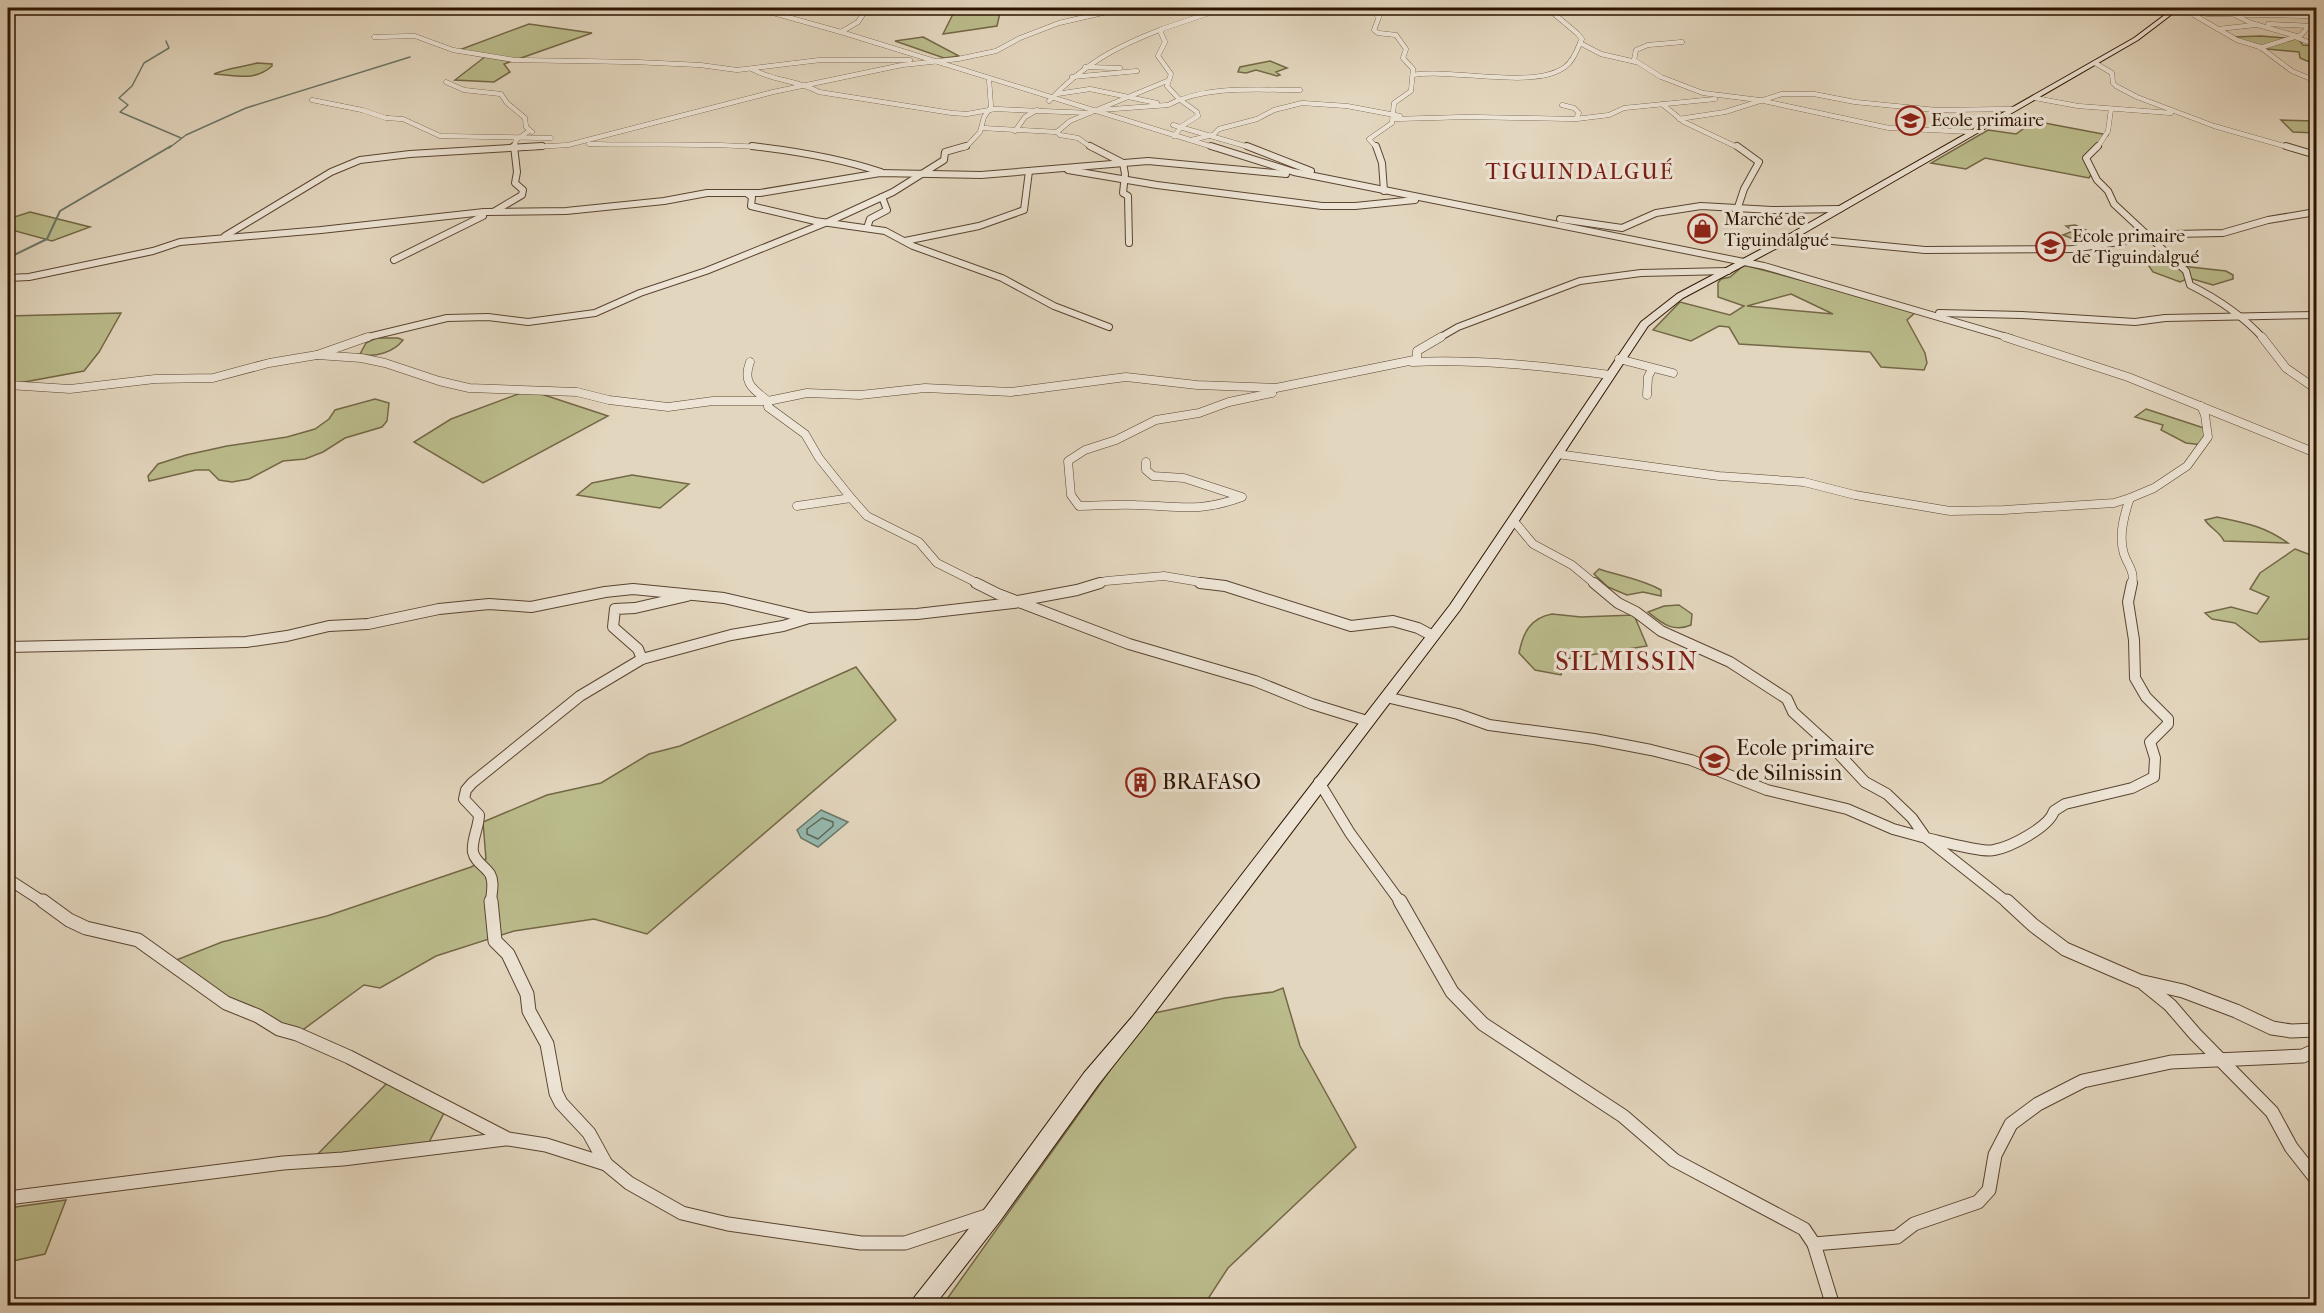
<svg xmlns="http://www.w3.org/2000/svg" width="2324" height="1313" font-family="'IM FELL French Canon',serif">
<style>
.green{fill:#bbbc8c;stroke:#746846;stroke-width:1.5;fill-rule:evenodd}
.water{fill:#95b9ae;stroke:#6b7768;stroke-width:1.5}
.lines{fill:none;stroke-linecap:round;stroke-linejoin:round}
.shore{stroke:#616657;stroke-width:1.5}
.stream-far1{stroke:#6b7768;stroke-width:1.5}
.stream{stroke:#6b7768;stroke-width:2}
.street-far4-casing{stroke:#5a4430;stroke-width:5}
.street-far3-casing{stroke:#5a4430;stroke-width:8}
.street-far2-casing{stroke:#5a4430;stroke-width:9}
.street-far1-casing{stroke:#5a4430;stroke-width:12}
.street-casing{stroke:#5a4430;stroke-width:15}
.secondary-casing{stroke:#2d1400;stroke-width:2}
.street-far4{stroke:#ede4d5;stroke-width:4.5}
.street-far3{stroke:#ede4d5;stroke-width:6}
.street-far2{stroke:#ede4d5;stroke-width:8}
.street-far1{stroke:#ede4d5;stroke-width:10}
.street{stroke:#ede4d5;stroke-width:13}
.secondary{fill:#ede4d5;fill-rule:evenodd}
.labels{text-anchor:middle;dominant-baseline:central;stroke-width:6;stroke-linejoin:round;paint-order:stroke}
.far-poi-label{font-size:18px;fill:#2d1400;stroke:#ede4d5;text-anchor:start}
.far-quarter-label{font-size:22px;letter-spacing:1.5px;fill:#7a1f14;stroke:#ede4d5}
.poi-label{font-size:22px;fill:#2d1400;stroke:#ede4d5;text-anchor:start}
.quarter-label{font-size:26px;letter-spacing:1.5px;fill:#7a1f14;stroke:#ede4d5}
</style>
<rect width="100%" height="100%" fill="#e3d6be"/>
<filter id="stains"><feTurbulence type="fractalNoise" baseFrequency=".00333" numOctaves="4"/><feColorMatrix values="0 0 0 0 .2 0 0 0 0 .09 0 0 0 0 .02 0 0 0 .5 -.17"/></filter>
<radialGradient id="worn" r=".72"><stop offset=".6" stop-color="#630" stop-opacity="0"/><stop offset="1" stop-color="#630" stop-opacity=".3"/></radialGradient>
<!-- green -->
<g class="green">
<polygon points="1001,8 997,26 943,34 955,10"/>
<polygon points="529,24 592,33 504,64 510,72 494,82 455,80 486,56 459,50"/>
<polygon points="2261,36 2298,39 2303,45 2316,46 2316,71 2312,63 2300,58 2299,52 2267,49 2232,37"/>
<polygon points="923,37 959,56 944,58 895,41"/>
<polygon points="1270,61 1287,68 1276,72 1280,75 1277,76 1256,70 1246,73 1238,72 1240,67"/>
<path d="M257 63 272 64V66C254 82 236 75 214 74 227 68 243 67 257 63Z"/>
<polygon points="2281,120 2316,121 2316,133 2293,132"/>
<polygon points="2034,121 2108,135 2086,158 2094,170 2089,178 1985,158 1966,169 1931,163 1988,130 2016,134"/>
<polygon points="30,212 90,227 52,241 8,229 8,219"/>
<polygon points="2075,225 2112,242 2089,245 2063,235 2073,231 2066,226"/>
<polygon points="2147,256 2174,260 2181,266 2226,271 2233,275 2233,279 2213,285 2189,278 2180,282 2153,272 2144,259"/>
<path d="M1744 265 1917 311 1907 320 1925 353 1927 363 1924 370 1881 367 1870 352 1739 344 1729 327 1719 326 1691 341 1653 330 1680 302 1730 315 1744 306 1718 297V283L1721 279 1730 277ZM1791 294 1833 314 1747 306Z"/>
<polygon points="121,313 99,352 84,371 8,385 8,316"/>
<path d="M376 338H398L403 340C394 352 375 358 360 354L366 343Z"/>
<polygon points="529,390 608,416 483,483 414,442 451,419"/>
<polygon points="375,399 389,403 387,421 382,427 345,438 323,452 305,459 283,461 249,479 232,482 219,480 209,470 196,470 149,481 148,476 158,464 186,455 227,446 287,437 315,429 329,419 335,410"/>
<polygon points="2146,409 2207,429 2203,445 2186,443 2161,430 2163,425 2135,417"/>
<polygon points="632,475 689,484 660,508 577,495 592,483"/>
<path d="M2217 517C2246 523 2264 526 2288 543L2224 541C2219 531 2211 529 2205 520Z"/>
<polygon points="2295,549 2316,557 2316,633 2311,632 2308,639 2260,642 2235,623 2212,619 2205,613 2231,607 2257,614 2269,597 2250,589 2260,573"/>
<path d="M1599 569C1620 576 1642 579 1661 590V596L1643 592 1627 595 1608 587 1594 574Z"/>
<path d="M1679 605 1692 614 1691 625C1673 633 1662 623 1648 612L1664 606Z"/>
<path d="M1552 614 1581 617 1634 615 1647 646 1565 659 1561 675 1535 670 1519 653C1523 633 1530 618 1552 614Z"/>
<polygon points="856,667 896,720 647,934 594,919 514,931 436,956 380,988 364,985 297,1034 166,964 222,942 327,916 471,867 486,859 483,822 547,795 601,783 649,754 680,746"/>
<polygon points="1283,988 1300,1046 1356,1147 1228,1268 1204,1305 942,1306 1150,1014 1225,998 1273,992"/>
<polygon points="390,1080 447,1107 425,1150 312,1160"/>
<polygon points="66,1200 45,1254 8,1262 8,1208"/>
</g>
<!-- water -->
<polygon class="water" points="821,810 848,822 818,847 801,838 797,830"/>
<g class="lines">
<!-- shore -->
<polygon class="shore" points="822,818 833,822 833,826 818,839 807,834 807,829"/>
<!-- stream-far1 -->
<g class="stream-far1">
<polyline points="166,41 169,48 144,63 132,86 119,98 128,105 120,112 181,138"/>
<polyline points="169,148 186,135 246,108 410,57"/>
</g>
<!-- stream -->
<polyline class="stream" points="8,258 47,239 60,211 171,146"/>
<defs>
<g id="street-far4">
<polyline points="755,8 841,32 1216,148"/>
<polyline points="1369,8 1379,17 1374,30 1378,33 1396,35 1406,49 1403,58 1413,69 1411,91 1394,103 1392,123 1369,139 1377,148"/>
<polyline points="1547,8 1578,34 1582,39 1580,43 1601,54 1636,62"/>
<polyline points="2145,8 2209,14 2316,16"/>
<polyline points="2194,15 2237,40 2260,47 2292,71 2316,81"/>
<polyline points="2235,15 2251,23 2296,36"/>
<polyline points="2268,24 2310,26"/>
<polyline points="2218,29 2255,25"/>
<polyline points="841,32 858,22 864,13 894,11 902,8"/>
<polyline points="374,37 415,36 453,50 514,60 635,62 700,65 737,70 820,60 910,60"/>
<polyline points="2295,37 2316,45"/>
<polyline points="1682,42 1648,45 1636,50 1634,60 1661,77 1703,93 1759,100 1889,128 1973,132"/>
<polyline points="2260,48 2301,35 2316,18"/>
<polyline points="2095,63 2112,73 2113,83 2116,86 2137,97 2214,126 2291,148"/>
<polyline points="1085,67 1120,68"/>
<path d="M752 69C773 81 798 80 819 92L952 113 967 114 995 109 1090 113"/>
<path d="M1413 75C1455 68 1533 90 1565 67 1573 61 1577 51 1580 43"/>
<polyline points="1072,77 1137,71"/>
<polyline points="446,82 464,90 501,94 507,103 525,118 526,127 532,132"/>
<polyline points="1057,94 1090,89 1157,103"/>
<polyline points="2035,98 2078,106 2171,113"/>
<polyline points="312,100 362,110 386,118 403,119 440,136 551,138"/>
<path d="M1049 101C1084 64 1115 47 1162 29"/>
<polyline points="1662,104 1684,122 1739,148"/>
<polyline points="1562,105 1574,108 1579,113 1576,119"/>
<path d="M1099 110 1168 105C1207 85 1257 90 1300 90"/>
<polyline points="1394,119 1466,117 1576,119 1609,115 1624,108 1715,99"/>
<polyline points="1679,119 1725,112 1782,94 1814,94 1855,102 1936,110 2014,109"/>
<polyline points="1173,125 1252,148"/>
<polyline points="982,128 1057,132"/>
<polyline points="1015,131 1025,117 1037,110"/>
<polyline points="1174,136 1182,126 1198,116 1197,112 1179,99 1167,86 1171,74 1158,56 1165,42 1161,33 1162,29 1224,8"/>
<polyline points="1191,140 1213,135 1219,129 1257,119 1274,110 1302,103 1347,106 1400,116"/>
<path d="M589 144C649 146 708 142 768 148"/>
<polyline points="514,148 516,140 529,131"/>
<polyline points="516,148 568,145 773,92 902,65 958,59 996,51 1020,38 1059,23 1124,8"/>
<polyline points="962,148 966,147 980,132 984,117 991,107 989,79"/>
<polyline points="1092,148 1078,138 1060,135 1057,132 1070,121 1167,81"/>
<polyline points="2097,148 2108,131 2111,109"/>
</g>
<g id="street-far3">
<path d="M752 146C796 151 839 158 881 172"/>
<polyline points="1090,146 1123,163 1125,174 1123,193 1128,196 1129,243"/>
<polyline points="1211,146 1294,172 1764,266 2010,338"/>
<polyline points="1247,146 1311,171"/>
<polyline points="1376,146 1382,163 1384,191"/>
<polyline points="1737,146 1759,162 1744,189 1738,207"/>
<path d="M2098 146 2086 158 2097 180 2108 191 2114 204 2186 271 2190 285C2218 299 2242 315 2263 338"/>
<polyline points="2286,146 2316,155"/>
<polyline points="1068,170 1157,185 1322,206 1355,206 1415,200"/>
<polyline points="748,194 752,197 751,206 815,221 885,231 913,246 1002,278 1054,306 1109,327"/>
<polyline points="495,211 522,195 523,190 515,183 517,172 514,146"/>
<polyline points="1560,219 1622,228 1656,213 1701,206 1772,210 1839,209"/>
<polyline points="828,222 893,192 944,160 945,152 966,146"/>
<polyline points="867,228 870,219 887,210 882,197"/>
<polyline points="225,236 331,172 360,160 410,154 542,146"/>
<polyline points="1791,237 1925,250 2072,249 2173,234 2223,233 2268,220 2316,212"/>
<polyline points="905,241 979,226 1024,210 1029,171"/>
<polyline points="394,260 483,216"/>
<polyline points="8,278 29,277 153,251 180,242 321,230 484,212 566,211 664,201 707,193 760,193 880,173 981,175 1148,161 1286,174"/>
<polyline points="1939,313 2022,315 2135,322 2165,318 2316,315"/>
<polyline points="364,338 447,318 488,317 528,322 595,313 640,293 706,271 825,223"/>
<polyline points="1439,338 1458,327 1580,281 1641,273 1728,271"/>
</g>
<g id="street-far2">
<polyline points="2005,337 2128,377 2316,453"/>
<polyline points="2262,337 2286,368 2316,389"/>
<polyline points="317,355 361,358 385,363 439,381 469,388 577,392 609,400 668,407 713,401 768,401 807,393 860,395 925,388 1011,392 1126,377 1197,385 1276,388 1414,360 1417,358 1417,351 1441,337"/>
<polyline points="1619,359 1673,373"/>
<path d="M750 362C742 383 753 389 768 401V407L805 434 819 458 851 498"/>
<path d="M1412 362C1479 359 1544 366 1610 375"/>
<polyline points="8,385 70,389 155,379 213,378 269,363 317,355 368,337"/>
<polyline points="1647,395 1648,377 1652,369"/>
<polyline points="1557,454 1719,476 1804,482 1855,495 1950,511 2004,510 2114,503 2130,498 2154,488 2187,466 2208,437 2205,415 2201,406"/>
<path d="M1146 462V470L1153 476 1184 478 1242 497C1199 513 1178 506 1136 505 1117 504 1098 506 1079 506L1071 495 1068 461 1085 450 1116 440 1156 420 1199 413 1229 402 1272 393"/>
<path d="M2130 498C2124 515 2118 536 2124 554 2128 566 2135 571 2132 584"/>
<polyline points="797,506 851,498 867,516 919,542 937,563 979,584"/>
<polyline points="1513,520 1533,544 1572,565 1595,584"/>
<polyline points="1095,584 1106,581 1164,576 1212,584"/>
</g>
<g id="street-far1">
<polyline points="976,583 998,594 1129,644 1255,681 1312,704 1367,721"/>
<polyline points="1200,583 1225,586 1351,626 1393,621 1418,628 1433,636"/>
<path d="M1594 583 1618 603 1636 612 1661 631 1730 662 1787 699 1793 712 1838 753 1865 782 1887 794 1912 818 1926 838C1940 841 1984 853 1994 850 2011 847 2049 827 2054 811L2065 804 2132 788 2154 777 2155 758 2150 742 2168 724V719L2146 697 2135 678 2134 640 2128 602 2132 583"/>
<polyline points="1018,601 1077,590 1100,583"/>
<polyline points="8,647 246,642 287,636 329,626 368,624 439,609 489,604 531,607 605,592 633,589 724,598 809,618 917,614 1021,602"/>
<polyline points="642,659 638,649 613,627 615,609 635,608 687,596"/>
<polyline points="1386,697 1458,714 1489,725 1594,739 1651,750 1691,760 1767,790 1847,809 1893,829 1926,838 2008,903"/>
<polyline points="1319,782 1350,833 1401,903"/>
<polyline points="8,879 45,903"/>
<path d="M491 903C491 893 495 883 490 874 485 866 475 862 473 852 471 841 479 827 479 815L464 799 466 790 472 783 580 696 642 659 731 635 783 626 809 618"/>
</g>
<g id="street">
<polyline points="43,901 69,920 86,928 138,940 226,1003 258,1016 279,1029 297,1034 349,1057 508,1139 546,1145 606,1164 629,1183 682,1213 728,1224 861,1243 905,1243 986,1216"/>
<polyline points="491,901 495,941 508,954 527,994 529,1011 547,1044 556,1093 561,1103 589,1133 606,1164"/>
<polyline points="1400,901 1452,992 1483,1024 1623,1116 1674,1160 1804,1229 1814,1244 1833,1306"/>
<polyline points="2007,901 2033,925 2065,949 2139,981 2183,991 2236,1011 2272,1028 2291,1031 2316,1030"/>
<polyline points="2144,984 2170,1005 2195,1034 2272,1112 2291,1147 2316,1179"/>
<polyline points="8,1198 283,1163 343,1159 505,1139"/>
<polyline points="1814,1244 1897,1237 1914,1224 1978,1202 1989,1190 1995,1155 2011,1124 2038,1104 2083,1081 2171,1062 2303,1056 2316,1050"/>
</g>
<polygon id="secondary" points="2174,8 2180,8 2138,40 1794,239 1683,298 1648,326 1460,610 1144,1027 1098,1085 1000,1221 934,1306 910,1306 913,1299 986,1207 1084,1073 1132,1017 1450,605 1641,322 1677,294 1788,235 2134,38"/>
</defs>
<!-- street-far4 casing -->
<use href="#street-far4" class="street-far4-casing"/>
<!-- street-far3 casing -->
<use href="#street-far3" class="street-far3-casing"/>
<!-- street-far2 casing -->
<use href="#street-far2" class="street-far2-casing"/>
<!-- street-far1 casing -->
<use href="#street-far1" class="street-far1-casing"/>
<!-- street casing -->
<use href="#street" class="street-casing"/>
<!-- secondary casing -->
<use href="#secondary" class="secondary-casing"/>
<!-- street-far4 -->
<use href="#street-far4" class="street-far4"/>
<!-- street-far3 -->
<use href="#street-far3" class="street-far3"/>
<!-- street-far2 -->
<use href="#street-far2" class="street-far2"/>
<!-- street-far1 -->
<use href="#street-far1" class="street-far1"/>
<!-- street -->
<use href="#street" class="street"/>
<!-- secondary -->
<use href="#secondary" class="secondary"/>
</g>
<!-- icons -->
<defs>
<symbol id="school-ring" viewBox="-11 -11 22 22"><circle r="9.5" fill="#ede4d5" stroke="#8f2418" stroke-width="1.5"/><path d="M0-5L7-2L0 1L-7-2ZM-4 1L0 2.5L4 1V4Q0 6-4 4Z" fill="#8f2418"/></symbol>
<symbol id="shop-ring" viewBox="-11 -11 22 22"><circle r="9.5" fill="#ede4d5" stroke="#8f2418" stroke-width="1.5"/><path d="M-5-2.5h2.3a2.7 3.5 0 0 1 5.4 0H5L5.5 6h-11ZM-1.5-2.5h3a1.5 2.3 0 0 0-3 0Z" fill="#8f2418"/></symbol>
<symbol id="building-ring" viewBox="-11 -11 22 22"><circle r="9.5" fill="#ede4d5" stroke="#8f2418" stroke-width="1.5"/><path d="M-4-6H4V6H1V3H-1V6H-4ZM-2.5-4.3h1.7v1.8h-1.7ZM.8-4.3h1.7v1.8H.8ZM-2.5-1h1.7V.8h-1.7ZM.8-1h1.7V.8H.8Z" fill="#8f2418"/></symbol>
</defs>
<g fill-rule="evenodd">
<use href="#school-ring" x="1894" y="104" width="33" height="33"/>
<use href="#shop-ring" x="1686" y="212" width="33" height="33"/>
<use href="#school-ring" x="2034" y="230" width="33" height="33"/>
<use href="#school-ring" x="1698" y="744" width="33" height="33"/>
<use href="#building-ring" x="1124" y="766" width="33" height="33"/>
</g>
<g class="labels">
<!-- far-poi labels -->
<g class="far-poi-label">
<text x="1931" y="120">Ecole primaire</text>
<text x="1724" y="219">Marché de<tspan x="1724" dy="21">Tiguindalgué</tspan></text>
<text x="2072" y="236">Ecole primaire<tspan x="2072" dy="21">de Tiguindalgué</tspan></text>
</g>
<!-- far-quarter labels -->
<g class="far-quarter-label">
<text x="1580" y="172">TIGUINDALGUÉ</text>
</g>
<!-- poi labels -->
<g class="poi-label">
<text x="1736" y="748">Ecole primaire<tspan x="1736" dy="25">de Silnissin</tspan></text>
<text x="1162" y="782">BRAFASO</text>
</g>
<!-- quarter labels -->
<g class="quarter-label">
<text x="1627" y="661">SILMISSIN</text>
</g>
</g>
<!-- margin -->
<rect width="2324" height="1313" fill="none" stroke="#e3d6be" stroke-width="30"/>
<rect x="9" y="9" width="2306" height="1295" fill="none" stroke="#2d1400" stroke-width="3"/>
<rect x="15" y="15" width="2294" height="1283" fill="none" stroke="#2d1400" stroke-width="1.5"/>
<rect width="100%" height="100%" filter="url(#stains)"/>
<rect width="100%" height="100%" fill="url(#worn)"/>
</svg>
